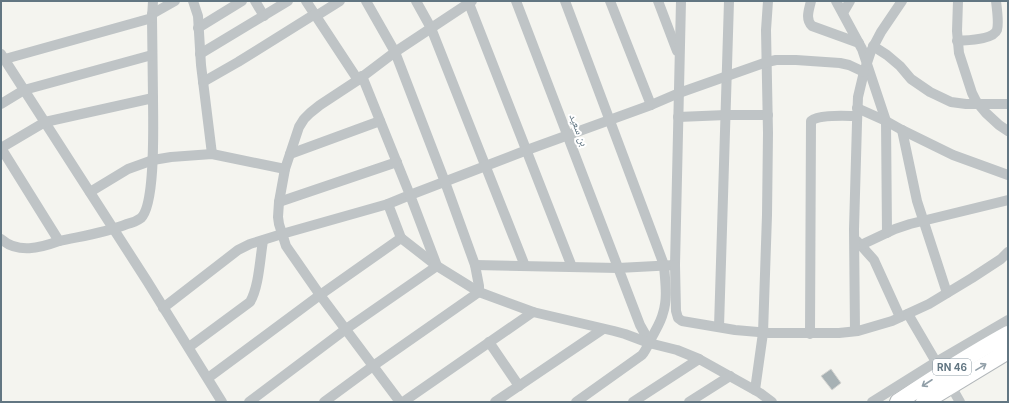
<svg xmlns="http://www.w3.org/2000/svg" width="1009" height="403" font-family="Inter,'Noto Naskh Arabic',sans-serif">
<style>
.building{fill:#a7b1b4;stroke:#d5d5d2}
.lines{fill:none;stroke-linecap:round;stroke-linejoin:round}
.primary-casing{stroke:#b2b7ba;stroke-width:18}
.street{stroke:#bfc4c6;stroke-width:10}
.primary{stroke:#fff;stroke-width:16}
.oneway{stroke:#919fa8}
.labels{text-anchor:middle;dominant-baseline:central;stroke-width:4;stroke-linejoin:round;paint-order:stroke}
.shield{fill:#fff;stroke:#919fa8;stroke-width:1}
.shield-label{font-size:10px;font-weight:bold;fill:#627682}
.street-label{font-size:11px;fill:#627682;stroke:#fff}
</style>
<rect width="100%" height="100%" fill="#f4f4ef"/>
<!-- building -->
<polygon class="building" points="831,369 841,383 832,390 821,376"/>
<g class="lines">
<defs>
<g id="primary">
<path d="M898 402C934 378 970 355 1008 334"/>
<polyline points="924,402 1008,351"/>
</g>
</defs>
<!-- primary casing -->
<use href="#primary" class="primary-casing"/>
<!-- street -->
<g class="street">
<polyline points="153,1 152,18 153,98"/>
<polyline points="193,1 198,16 201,65 212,154"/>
<polyline points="255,1 264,16"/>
<polyline points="306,1 358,80"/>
<polyline points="416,1 431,28 525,266"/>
<polyline points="468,1 572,267"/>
<polyline points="516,1 640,325 649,341"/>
<path d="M565 1 664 265C665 281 668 298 663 313 661 322 655 331 651 339 648 345 646 350 642 355L576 402"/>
<polyline points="610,1 651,105"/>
<polyline points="658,1 677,51"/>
<path d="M811 1C809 10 805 19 812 26L859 43"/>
<polyline points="836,1 862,49 886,121 887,233"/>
<polyline points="958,1 957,31 959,53 972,93 976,101 986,113 999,125 1008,131"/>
<polyline points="843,13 850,1"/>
<polyline points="152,14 175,1"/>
<polyline points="316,16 340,1"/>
<polyline points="198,28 242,1"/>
<path d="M957 41C967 40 993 40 997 30 999 23 997 9 996 1"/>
<polyline points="873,46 887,55 900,66 911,79 930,92 951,102 966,104 1008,104"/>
<polyline points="1,54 147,281 222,402"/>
<polyline points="200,54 288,1"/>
<polyline points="5,59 152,18"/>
<polyline points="362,76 410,195 388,204 401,238"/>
<polyline points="203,82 238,62 315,14"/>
<polyline points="1,104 24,90 152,55"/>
<polyline points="857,108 886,121 902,130 953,155 1008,175"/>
<polyline points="678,117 726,115 768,115"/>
<polyline points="902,130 917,201 947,293"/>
<path d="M1 148 59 241C82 236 105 233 127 224 132 223 137 221 141 218 156 204 153 121 153 98L45 122 1 148"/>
<polyline points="290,154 380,121"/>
<polyline points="90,192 128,169 153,160 171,157 212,154 285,169"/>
<polyline points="279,202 397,162"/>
<polyline points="401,238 437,266 479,292 533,312 614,331 625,334 649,343 677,350 699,359"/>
<path d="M1 239C18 254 40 248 59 241"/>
<polyline points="857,241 874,260 900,317"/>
<polyline points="861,245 895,229 910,224 1008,200"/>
<polyline points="475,265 618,268 675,265 681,1"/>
<polyline points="675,265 676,311 678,318 682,321 735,330 769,333 839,333 858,331 892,321 929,304 972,278 1001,259 1008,252"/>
<polyline points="163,308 238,250 250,244 282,234 388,204"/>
<polyline points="908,314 939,367"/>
<polyline points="719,327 729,1"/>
<polyline points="855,331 854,229 857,123 858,97 864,72 871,51 881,32 902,1"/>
<path d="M810 334 811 121C819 114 846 116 857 116"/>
<polyline points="489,342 519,386"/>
<path d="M189 347 250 302C259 287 260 258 263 241"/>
<polyline points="208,378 320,295 401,238"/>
<polyline points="948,381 960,402"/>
<polyline points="755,390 763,333 767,215 768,133 766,30 768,1"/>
<polyline points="249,402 346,329 437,266 410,195 527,150 651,105 679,93 767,62 776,60 796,60 840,63 849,65 864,72"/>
<polyline points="324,402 373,366 479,292 479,286 475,265 445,182 395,52 366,1"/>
<polyline points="400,402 320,295 286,246 279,224 278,217 279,202 285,169 299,127 304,119 310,113 320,105 358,80 395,52 472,1"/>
<polyline points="403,402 533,312"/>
<polyline points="495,402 603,329"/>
<polyline points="633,402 699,359 760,393 772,402"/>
<polyline points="689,402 730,376"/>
<polyline points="872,402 936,362 1008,320"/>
</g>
<!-- primary -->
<use href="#primary" class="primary"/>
</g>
<!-- one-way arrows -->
<defs><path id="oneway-shaft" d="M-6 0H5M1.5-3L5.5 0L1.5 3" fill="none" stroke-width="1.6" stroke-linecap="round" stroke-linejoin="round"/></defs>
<g class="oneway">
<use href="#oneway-shaft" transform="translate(981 367) rotate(-31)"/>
<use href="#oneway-shaft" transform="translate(927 383) rotate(147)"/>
</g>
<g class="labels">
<!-- shield labels -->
<rect class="shield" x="933" y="359" width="38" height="16" rx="3"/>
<g class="shield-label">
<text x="952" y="367">RN 46</text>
</g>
<!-- street labels -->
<g class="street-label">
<text transform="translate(579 130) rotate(69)">بن سعيد</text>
</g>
</g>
<!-- border -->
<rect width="1009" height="403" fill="none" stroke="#627682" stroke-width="4"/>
</svg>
